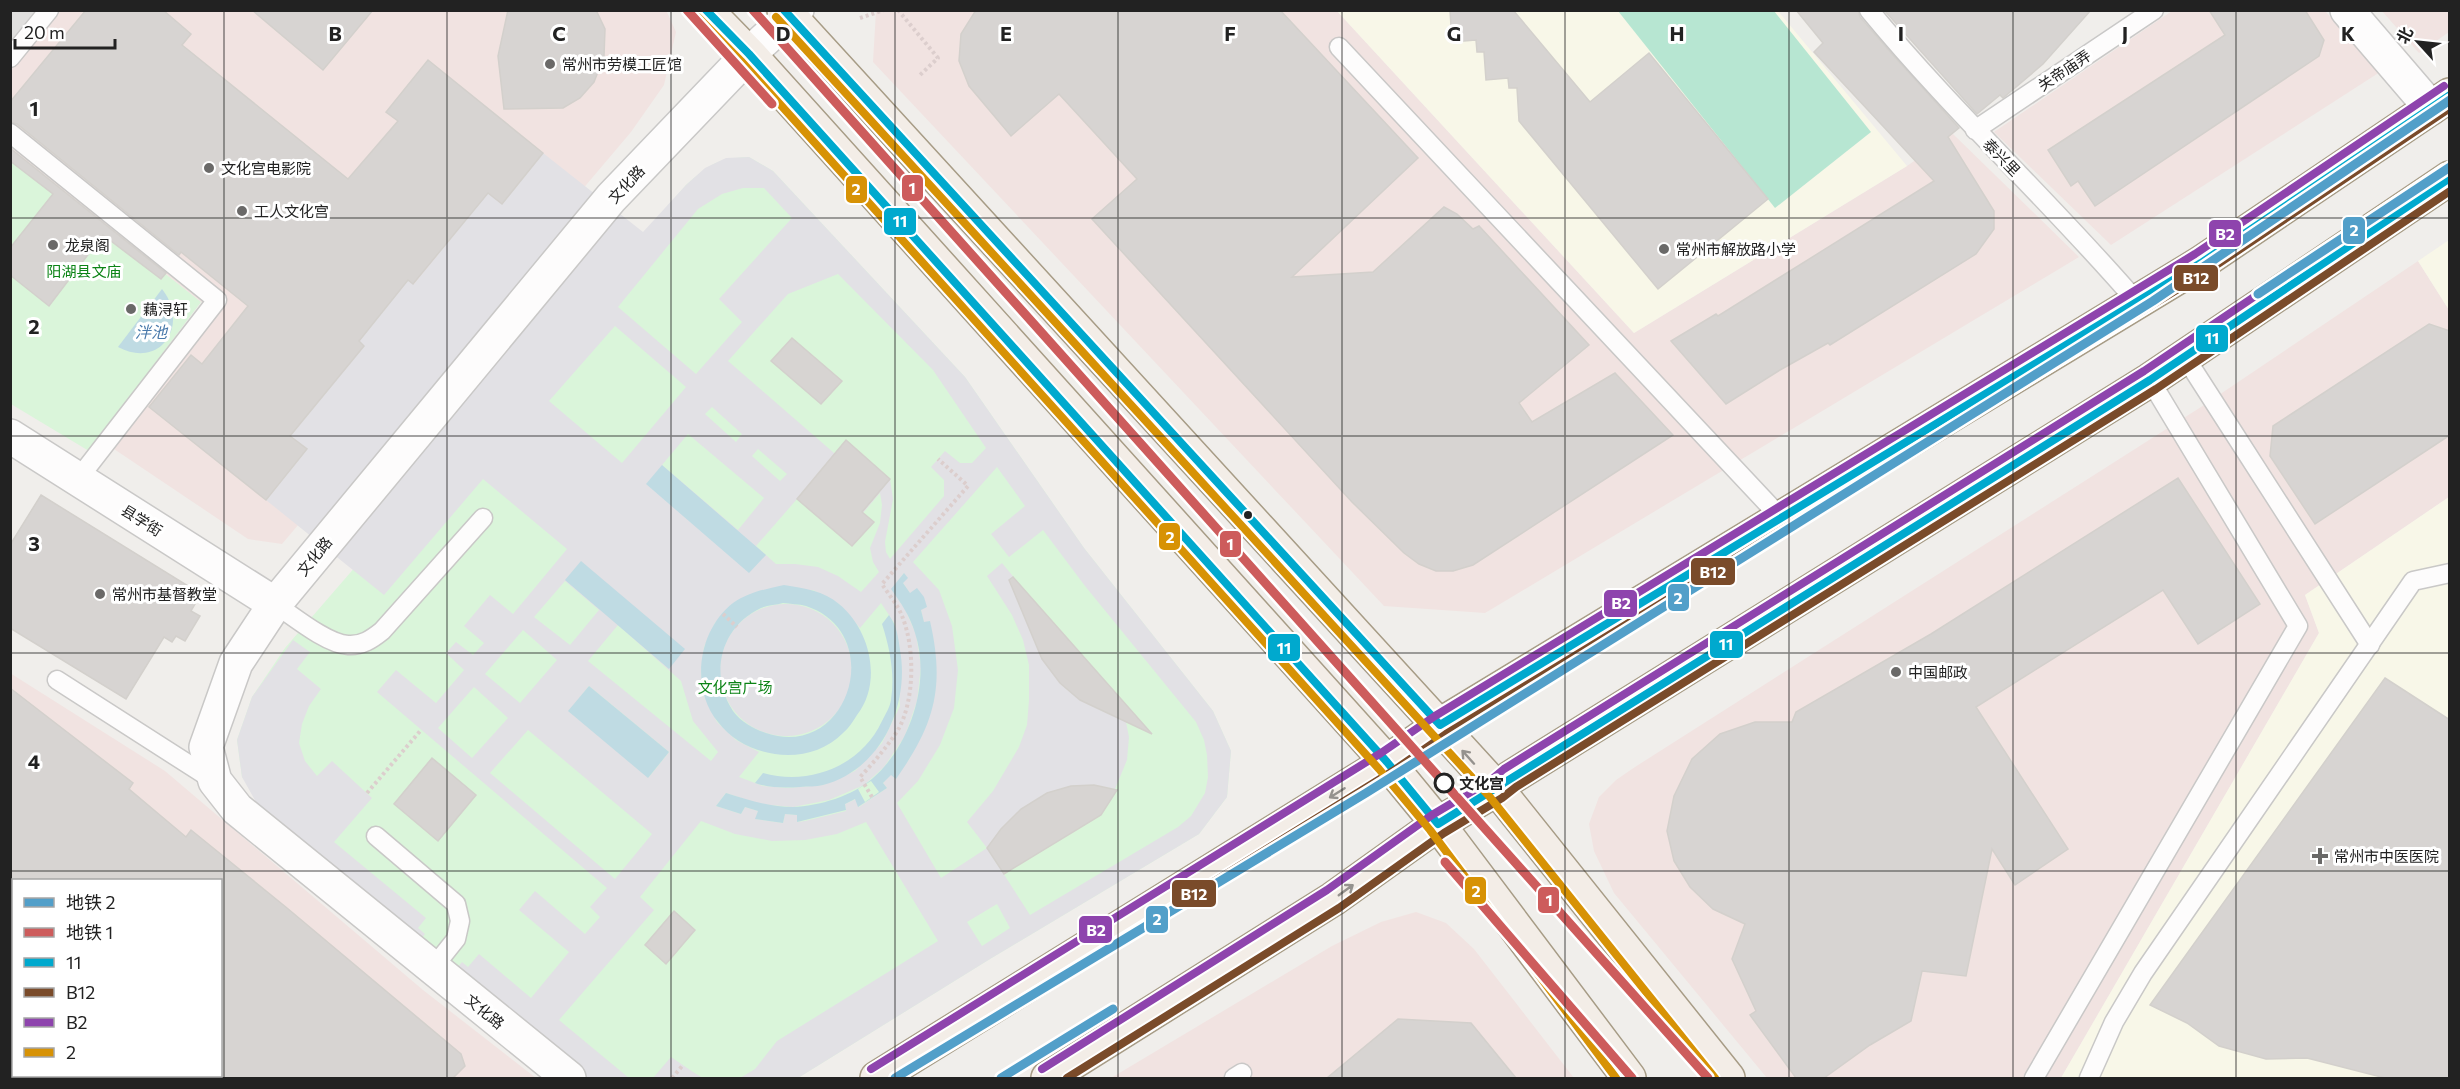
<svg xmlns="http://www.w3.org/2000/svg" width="2460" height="1089" font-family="Commissioner,'Noto Sans SC',sans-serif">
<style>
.commercial{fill:#f1e3e1}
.education{fill:#f8f7e8}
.park{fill:#daf5da}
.pitch{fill:#b7e6d2}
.parking{fill:#e0dfde}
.plaza{fill:#e2e1e5;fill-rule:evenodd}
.water{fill:#bfdbe3;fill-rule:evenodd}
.building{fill:#d7d4d2;stroke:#d3d0cc;stroke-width:1.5}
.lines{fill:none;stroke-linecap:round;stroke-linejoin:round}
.service-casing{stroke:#c9c8c7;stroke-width:21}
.minor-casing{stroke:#c9c8c7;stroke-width:36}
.primary-casing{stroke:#a79c86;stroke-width:36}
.path{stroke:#dccecd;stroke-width:4;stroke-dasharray:3 3;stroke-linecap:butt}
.service{stroke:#fdfcfc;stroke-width:18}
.minor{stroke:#fdfcfc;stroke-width:33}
.primary{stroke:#f3ede7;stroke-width:33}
.bus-1-casing{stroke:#fff;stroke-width:12}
.bus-2-casing{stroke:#fff;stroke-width:12}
.bus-3-casing{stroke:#fff;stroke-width:12}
.bus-4-casing{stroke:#fff;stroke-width:12}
.bus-1{stroke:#00a9ce;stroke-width:8}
.bus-2{stroke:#7a4b2a;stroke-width:8}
.bus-3{stroke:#8e44ad;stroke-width:8}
.bus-4{stroke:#d79205;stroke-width:8}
.metro-1-casing{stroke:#fff;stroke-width:14}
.metro-2-casing{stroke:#fff;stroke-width:14}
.metro-1{stroke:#529fc9;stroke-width:9}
.metro-2{stroke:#cd5c5c;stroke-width:9}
.oneway{stroke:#95928e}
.grid{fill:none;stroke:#222;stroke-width:1.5;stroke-opacity:0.55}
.poi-dot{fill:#6a6968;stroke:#fff;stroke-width:2}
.bus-dot{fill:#222;stroke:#fff;stroke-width:2}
.stop-dot{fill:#fff;stroke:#222;stroke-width:3}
.labels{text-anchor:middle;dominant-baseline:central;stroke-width:6;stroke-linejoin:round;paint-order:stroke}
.poi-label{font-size:15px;fill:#222;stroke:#fff;text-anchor:start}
.street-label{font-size:15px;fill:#222;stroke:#fff}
.park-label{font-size:15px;fill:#0c8416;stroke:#fff}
.stop-label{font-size:15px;font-weight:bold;fill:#222;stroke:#fff;text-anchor:start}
.water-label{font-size:16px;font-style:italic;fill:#4a7aab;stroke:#fff}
.grid-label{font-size:20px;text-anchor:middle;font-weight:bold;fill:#222;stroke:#fff;stroke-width:6;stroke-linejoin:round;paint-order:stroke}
.line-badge{stroke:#fff;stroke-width:2}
.badge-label{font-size:16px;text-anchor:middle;font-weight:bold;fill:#fff}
</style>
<rect width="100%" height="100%" fill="#f0eeeb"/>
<!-- commercial -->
<g class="commercial">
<polygon points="666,10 676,32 664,85 631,132 282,544 248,539 111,447 215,313 11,151 10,11"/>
<polygon points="876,11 1337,11 1634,333 1907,166 1953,134 2079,257 1485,613 1384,606 873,62"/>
<polygon points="2172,11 2325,11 2380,72 2111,245 1994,132"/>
<polygon points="2382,11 2449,11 2449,32 2419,53"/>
<polygon points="2418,261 2449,310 2449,497 2305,595 2319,633 2061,1078 1767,1078 1614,893 1594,851 1589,824 1599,797 1616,780 1635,767 2201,407"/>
<polygon points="10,673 165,771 423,990 536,1078 209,1078 206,1076 220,1076 220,880 14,880 13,940 11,944"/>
<polygon points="1416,912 1446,923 1474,949 1574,1078 1111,1078 1332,946 1381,922"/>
</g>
<!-- education -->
<g class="education">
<polygon points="1337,11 1778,11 1907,166 1634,333"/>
<polygon points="2449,240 2449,310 2418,261"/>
<polygon points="2449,497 2449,1078 2061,1078 2319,633 2305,595"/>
</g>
<!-- park -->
<g class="park">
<polygon points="10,151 201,302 89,451 11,404"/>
<path d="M749 157 773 171 965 377 1084 548 1213 711 1231 751 1227 797 1199 834 990 959 798 1078H582L452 974 242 777 237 740 252 697 285 648 686 185C710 164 718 158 749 157Z"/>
<polygon points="10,929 14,932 14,1076 206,1076 209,1078 11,1078"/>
</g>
<!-- pitch -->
<polygon class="pitch" points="1618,11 1774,11 1871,132 1775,208"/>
<!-- parking -->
<polygon class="parking" points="11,11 38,11 11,43"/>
<!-- plaza -->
<g class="plaza">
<path d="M543 153 643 232 686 185 705 168 726 158 749 157 773 171 965 377 1084 548 1213 711 1231 751 1227 797 1199 834 990 959 798 1078H740L755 1069 777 1041 938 941 866 822 837 834 805 840 772 841 735 834 701 821 640 897 654 910 559 1020 629 1078H582L452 974 462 962 468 967 479 954 531 998 569 952 519 910 535 891 585 934 600 917 590 907 607 888 377 692 396 670 436 703 464 670 446 653 456 642 473 655 484 643 464 626 490 595 513 614 567 549 483 479 384 595 266 500 307 449 290 436 364 346 359 341 408 280 414 284 488 193 502 204ZM743 188H764L792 218 719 299 742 322 696 374 618 307 698 209 722 194ZM838 274 933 370 986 448 972 463H960L945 451 931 467 944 480V496L890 559 886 552 885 542 893 499 890 479 879 492 728 361 788 294ZM615 326 686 387 622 463 549 401ZM712 407 742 434 736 442 705 414ZM688 434 764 498 738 530 662 465ZM758 449 787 474 780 481 752 456ZM997 467 1025 506 991 534 1009 557 1043 530 1085 586 1196 722 1204 740 1207 755 1208 777 1205 793 1191 816 1178 827 1030 915 987 848 1001 829 1021 809 1047 793 1071 786 1094 785 1115 789 1127 760 1129 737 1125 717 1080 700 1060 683 1042 659 1032 634 1027 593 1002 563 987 576 1012 615 1023 640 1029 665V700L1027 725 1019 747 993 791 967 822 987 848 941 878 897 803 918 781 940 745 954 708 958 670 952 626 939 590 913 562ZM818 475 863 513 880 493 882 505 880 523 870 548 873 562 879 572 861 592 838 576 818 567 795 564H776L756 546ZM904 573 903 583 921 610 924 623 930 621 910 758 895 778 891 774 883 783 887 788 859 807 856 799 845 804 846 811 805 821 797 822 798 815 785 814 783 823 769 821 756 819 758 811 745 807 741 814 716 806 726 793 760 804 793 807 829 800 864 785 884 767 905 736 917 701 921 666 916 634 905 609 892 589ZM565 581 599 610 570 645 534 617ZM813 590 839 604 860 628 881 603 895 624 900 706 882 743 855 771 823 785 788 788 763 786 739 777 759 752 736 740 717 722 705 698 701 673 704 647 715 623 733 604ZM618 625 681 681 693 721 718 752 711 761 588 661ZM523 630 557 660 520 703 485 674ZM589 686 669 752 649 777 569 711ZM474 687 508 718 472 758 438 728ZM528 730 652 834 615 879 490 773ZM997 904 1010 928 982 946 967 922Z"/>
<circle cx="786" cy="670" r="66"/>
<polygon points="293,640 310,652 297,669 321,689 309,706 302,724 299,743 305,761 317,776 332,761 372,798 334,842 426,918 418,928 425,934 416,945 265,818 242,777 237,740 252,697"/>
<polygon points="11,929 14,932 14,1008 11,1011"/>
<polygon points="671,1057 693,1072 703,1078 653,1078"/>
</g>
<!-- water -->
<g class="water">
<path d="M162 289C190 324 161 370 118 347Z"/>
<polygon points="662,465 766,555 749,573 646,484"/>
<polygon points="581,561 685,649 669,669 565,580"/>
<path d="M904 573 908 578 903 583 910 593 917 588 924 597 927 607 921 610 924 622 930 621C945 687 935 724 896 779L891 775 883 783 887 788 858 807 855 799 845 804 846 810 797 822V815L785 814 783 823 755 819 758 811 745 807 741 814 716 806 726 793C748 800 770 807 793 807 819 806 853 796 873 778 911 745 931 681 915 633 910 616 901 603 891 589ZM871 781 879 792 865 802 858 789Z"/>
<path d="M784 585C804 588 824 591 839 604 870 629 883 682 857 715 853 721 849 728 843 733 809 768 746 759 718 722 690 688 698 630 733 603 749 592 766 589 784 585ZM783 603C790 604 799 604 806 606 888 633 849 761 766 733 754 729 741 722 733 711 709 675 720 627 761 608 768 605 776 605 783 603Z"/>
<path d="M889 615C897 626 898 637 900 650 910 705 881 770 823 785 816 787 808 786 800 787 785 788 769 788 755 783L763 773C810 786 861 766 882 721 885 715 890 707 891 700 895 674 890 649 882 624Z"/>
<polygon points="589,686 669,752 648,778 568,711"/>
</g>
<!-- building -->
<g class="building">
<polygon points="86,10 163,10 191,34 182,45 348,179 398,121 386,112 428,60 543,153 502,204 488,193 413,284 408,280 359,341 364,346 290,436 307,449 266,500 149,407 191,355 202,364 248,306 181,252 179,255 17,124 10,122 10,102"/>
<polygon points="252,10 373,10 323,70"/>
<polygon points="508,10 596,10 605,29 604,56 594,82 580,98 563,108 504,109 498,56"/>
<polygon points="976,10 1280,10 1418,158 1292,277 1373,272 1444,207 1457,214 1473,229 1479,226 1589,345 1519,403 1532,422 1615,373 1673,435 1473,565 1453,571 1436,571 1419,564 1404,553 1352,502 1092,219 1137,179 1059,94 1011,136 969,86 959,61 961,34"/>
<polygon points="1450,10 1513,10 1590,102 1649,53 1768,199 1658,289 1519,121 1517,88 1509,88 1508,78 1486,80 1484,52 1477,52 1476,40 1452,42"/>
<polygon points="1796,10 1858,10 1860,17 1893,55 1959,128 1948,137 1994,211 1994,229 1976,254 1830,345 1828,343 1780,370 1726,404 1671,341 1716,314 1718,316 1934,181 1814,52 1823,43"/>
<polygon points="1884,10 2091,10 2043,64 2003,98 2000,95 1977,114"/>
<polygon points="2209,10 2305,10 2324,40 2319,56 2095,206 2078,181 2071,186 2048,150 2225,35"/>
<polygon points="10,148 166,273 161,279 103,235 49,306 10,275 10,248 53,194 10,161"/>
<polygon points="2429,324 2450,331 2450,435 2315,524 2270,456 2273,426"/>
<polygon points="792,338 842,381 821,404 771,361"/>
<polygon points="846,440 890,479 862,512 874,522 852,546 797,499"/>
<polygon points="2178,478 2260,604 2198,644 2163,590 1976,707 2068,849 2015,885 1992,849 1966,976 1922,971 1911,1021 1870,1045 1824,1078 1796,1078 1750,1015 1756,1011 1732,959 1745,924 1713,909 1690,887 1674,861 1667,831 1674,796 1692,759 1720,734 1755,722 1792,722 1796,712 1931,634"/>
<polygon points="41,495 193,589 187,600 195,604 191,611 200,616 185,641 176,636 172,642 164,637 126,699 10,628 10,545"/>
<polygon points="1013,577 1152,734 1080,700 1060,683 1042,659 1009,580"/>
<polygon points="2385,678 2450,720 2450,1078 2385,1078 2307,1058 2266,1059 2219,1046 2187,1023 2150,1005"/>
<polygon points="10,688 133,783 129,789 186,837 191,830 287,908 461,1054 465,1066 453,1078 220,1078 220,880 10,880"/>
<polygon points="432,758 476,795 438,841 394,804"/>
<polygon points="1094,785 1117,790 1101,815 1004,874 987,848 1001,829 1021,809 1047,793 1071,786"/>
<polygon points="674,911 695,930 666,964 645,945"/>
<polygon points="1398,1019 1471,1023 1516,1078 1327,1078"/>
</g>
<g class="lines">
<defs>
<g id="service">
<path d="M1869 10C1953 112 2051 202 2137 302"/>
<polyline points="1339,47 1781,518"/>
<polyline points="10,58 49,10"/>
<polyline points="1975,130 2154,10"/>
<polyline points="10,133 217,300 78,479"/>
<polyline points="2185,357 2370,645"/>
<path d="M275 604C293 616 327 644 348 645 362 646 372 639 382 631L483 518"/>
<polyline points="57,680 213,780"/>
<polyline points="376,836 456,904 460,921 456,939 432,969"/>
<polyline points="1234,1078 1242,1073"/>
<polyline points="2034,1078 2298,626 2150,380"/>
<polyline points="2089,1078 2114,1022 2143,973 2413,581 2450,573"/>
</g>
<g id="minor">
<polyline points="2347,10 2431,108"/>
<polyline points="10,436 275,604"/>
<polyline points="569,1078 237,809 215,781 206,747 236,663 275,604 611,198 749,54 797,10"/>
</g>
<g id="primary">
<polyline points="706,10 749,54 1387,762 1438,824 1629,1078"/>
<polyline points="784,10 1497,789 1728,1078"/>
<polyline points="877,1078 1387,762 1440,725 2201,263 2450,95"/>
<polyline points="1048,1078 1333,899 1438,824 1497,789 1510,778 2150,380 2450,178"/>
</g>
</defs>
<!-- service casing -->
<use href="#service" class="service-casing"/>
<!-- minor casing -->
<use href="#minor" class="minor-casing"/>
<!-- primary casing -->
<use href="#primary" class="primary-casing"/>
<!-- path -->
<g class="path">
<polyline points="898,10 938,58 920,75"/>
<polyline points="860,18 884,10"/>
<polyline points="723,614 737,627"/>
<polyline points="367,793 421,730"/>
<path d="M872 797 860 777C874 762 887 747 898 730 915 700 915 647 902 616 898 605 888 594 882 584L968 486 938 459"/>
<polyline points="672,1078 683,1065"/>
</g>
<!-- service -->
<use href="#service" class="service"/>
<!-- minor -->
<use href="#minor" class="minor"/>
<!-- primary -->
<use href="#primary" class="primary"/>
<defs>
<g id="bus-1">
<polyline points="706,10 749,54 1387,762 1438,824 2150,380 2450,178"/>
<polyline points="784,10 1440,725 2201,263 2450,95"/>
</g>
<g id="bus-2">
<polyline points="896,1078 1393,771 1446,734 2206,272 2450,108"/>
<polyline points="1067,1078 1339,908 1444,833 1502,798 1516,787 2156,389 2450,191"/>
</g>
<g id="bus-3">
<polyline points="871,1069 1381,753 1435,716 2195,254 2444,86"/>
<polyline points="1042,1069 1327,890 1432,815 1491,780 1504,769 2144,371 2444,169"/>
</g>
<g id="bus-4">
<polyline points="698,17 741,61 1379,769 1430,830 1616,1078"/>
<polyline points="776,17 1489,796 1715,1078"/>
</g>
</defs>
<!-- bus-1 casing -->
<use href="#bus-1" class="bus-1-casing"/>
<!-- bus-2 casing -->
<use href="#bus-2" class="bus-2-casing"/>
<!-- bus-3 casing -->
<use href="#bus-3" class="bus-3-casing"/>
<!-- bus-4 casing -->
<use href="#bus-4" class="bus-4-casing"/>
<!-- bus-1 -->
<use href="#bus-1" class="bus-1"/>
<!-- bus-2 -->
<use href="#bus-2" class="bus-2"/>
<!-- bus-3 -->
<use href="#bus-3" class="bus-3"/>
<!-- bus-4 -->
<use href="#bus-4" class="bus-4"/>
<defs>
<g id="metro-1">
<polyline points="2258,294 2450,167"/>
<polyline points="895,1078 1366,793 2153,301 2450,100"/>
<polyline points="1001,1078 1113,1009"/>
</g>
<g id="metro-2">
<polyline points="687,10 772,104"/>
<polyline points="753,10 1708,1078"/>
<polyline points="1445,862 1632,1078"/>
</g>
</defs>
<!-- metro-1 casing -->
<use href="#metro-1" class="metro-1-casing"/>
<!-- metro-2 casing -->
<use href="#metro-2" class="metro-2-casing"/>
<!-- metro-1 -->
<use href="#metro-1" class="metro-1"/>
<!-- metro-2 -->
<use href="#metro-2" class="metro-2"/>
</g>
<!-- one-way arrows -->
<defs><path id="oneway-shaft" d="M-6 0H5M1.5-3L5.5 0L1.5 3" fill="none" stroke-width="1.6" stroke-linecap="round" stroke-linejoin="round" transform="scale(1.5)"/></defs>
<g class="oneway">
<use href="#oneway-shaft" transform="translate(1468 757) rotate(-132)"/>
<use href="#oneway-shaft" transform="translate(1337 793) rotate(148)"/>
<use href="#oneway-shaft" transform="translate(1346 890) rotate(-36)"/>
</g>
<!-- grid -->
<path class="grid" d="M224 10V1078M447 10V1078M671 10V1078M895 10V1078M1118 10V1078M1342 10V1078M1565 10V1078M1789 10V1078M2013 10V1078M2236 10V1078M10 218H2450M10 436H2450M10 653H2450M10 871H2450"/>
<!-- markers -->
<g class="poi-dot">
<circle cx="550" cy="64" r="6"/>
<circle cx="209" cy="168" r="6"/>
<circle cx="242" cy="211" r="6"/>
<circle cx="53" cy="245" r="6"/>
<circle cx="1664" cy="249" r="6"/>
<circle cx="131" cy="309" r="6"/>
<circle cx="100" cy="594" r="6"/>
<circle cx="1896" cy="672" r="6"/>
<path d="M2317 847h6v6h6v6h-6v6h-6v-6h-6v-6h6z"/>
</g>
<circle class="bus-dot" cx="1248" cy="515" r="5"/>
<circle class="stop-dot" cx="1444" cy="783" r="9"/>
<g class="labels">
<!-- poi labels -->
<g class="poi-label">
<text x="562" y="64">常州市劳模工匠馆</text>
<text x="221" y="168">文化宫电影院</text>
<text x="254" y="211">工人文化宫</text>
<text x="65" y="245">龙泉阁</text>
<text x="1676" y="249">常州市解放路小学</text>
<text x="143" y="309">藕浔轩</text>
<text x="112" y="594">常州市基督教堂</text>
<text x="1908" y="672">中国邮政</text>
<text x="2334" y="856">常州市中医医院</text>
</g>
<!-- street labels -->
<g class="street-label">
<text transform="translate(2064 70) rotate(-34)">关帝庙弄</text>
<text transform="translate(2002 157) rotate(46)">泰兴里</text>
<text transform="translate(626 184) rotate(-47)">文化路</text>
<text transform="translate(142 520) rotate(32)">县学街</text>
<text transform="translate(314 556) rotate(-51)">文化路</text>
<text transform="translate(485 1011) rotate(39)">文化路</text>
</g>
<!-- park labels -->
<g class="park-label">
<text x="84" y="271">阳湖县文庙</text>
<text x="735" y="687">文化宫广场</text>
</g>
<!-- stop labels -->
<g class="stop-label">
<text x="1459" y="783">文化宫</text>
</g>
<!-- water labels -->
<g class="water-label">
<text x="151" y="331">泮池</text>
</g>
</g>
<g class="grid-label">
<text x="335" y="41">B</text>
<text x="559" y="41">C</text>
<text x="783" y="41">D</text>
<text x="1006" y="41">E</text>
<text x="1230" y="41">F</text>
<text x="1454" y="41">G</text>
<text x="1677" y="41">H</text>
<text x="1901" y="41">I</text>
<text x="2125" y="41">J</text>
<text x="2348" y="41">K</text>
<text x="34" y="116">1</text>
<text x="34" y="334">2</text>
<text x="34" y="551">3</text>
<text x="34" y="769">4</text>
</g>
<g class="line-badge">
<rect x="901" y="174" width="23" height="28" rx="6" fill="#cd5c5c"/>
<rect x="845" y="175" width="23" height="29" rx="6" fill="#d79205"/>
<rect x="883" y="207" width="34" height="29" rx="6" fill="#00a9ce"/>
<rect x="2342" y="216" width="24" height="29" rx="6" fill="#529fc9"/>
<rect x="2208" y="219" width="34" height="29" rx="6" fill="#8e44ad"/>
<rect x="2173" y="264" width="46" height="28" rx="6" fill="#7a4b2a"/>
<rect x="2195" y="324" width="34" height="29" rx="6" fill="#00a9ce"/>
<rect x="1158" y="522" width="23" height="29" rx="6" fill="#d79205"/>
<rect x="1219" y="530" width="23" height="28" rx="6" fill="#cd5c5c"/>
<rect x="1690" y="557" width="46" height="29" rx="6" fill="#7a4b2a"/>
<rect x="1667" y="583" width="23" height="29" rx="6" fill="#529fc9"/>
<rect x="1603" y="589" width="35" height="29" rx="6" fill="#8e44ad"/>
<rect x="1709" y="630" width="35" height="29" rx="6" fill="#00a9ce"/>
<rect x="1267" y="633" width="34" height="29" rx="6" fill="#00a9ce"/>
<rect x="1464" y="876" width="23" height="29" rx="6" fill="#d79205"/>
<rect x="1171" y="879" width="46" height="29" rx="6" fill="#7a4b2a"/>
<rect x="1537" y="886" width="23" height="28" rx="6" fill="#cd5c5c"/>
<rect x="1145" y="905" width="24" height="29" rx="6" fill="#529fc9"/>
<rect x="1078" y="915" width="35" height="29" rx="6" fill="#8e44ad"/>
</g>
<g class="badge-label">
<text x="912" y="194">1</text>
<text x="856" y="195">2</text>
<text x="900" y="227">11</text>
<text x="2354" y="236">2</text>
<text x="2225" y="240">B2</text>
<text x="2196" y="284">B12</text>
<text x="2212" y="344">11</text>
<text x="1170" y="543">2</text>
<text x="1230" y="550">1</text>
<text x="1713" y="578">B12</text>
<text x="1678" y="604">2</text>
<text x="1621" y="609">B2</text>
<text x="1726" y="650">11</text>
<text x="1284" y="654">11</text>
<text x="1476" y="897">2</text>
<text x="1194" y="900">B12</text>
<text x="1549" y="906">1</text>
<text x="1157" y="925">2</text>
<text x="1096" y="936">B2</text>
</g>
<!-- border -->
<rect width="2460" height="1089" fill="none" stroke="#222222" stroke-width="24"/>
<!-- legend -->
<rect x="12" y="879" width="210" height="198" fill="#ffffff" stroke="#a7a7a7" stroke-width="1.5"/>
<rect x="24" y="898" width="30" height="9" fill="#529fc9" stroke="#a7a7a7" stroke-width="1.5"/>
<text x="66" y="909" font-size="18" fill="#222222">地铁 2</text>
<rect x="24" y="928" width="30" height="9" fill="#cd5c5c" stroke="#a7a7a7" stroke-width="1.5"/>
<text x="66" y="939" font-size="18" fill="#222222">地铁 1</text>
<rect x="24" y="958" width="30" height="9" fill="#00a9ce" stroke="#a7a7a7" stroke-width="1.5"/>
<text x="66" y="969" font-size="18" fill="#222222">11</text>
<rect x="24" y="988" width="30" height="9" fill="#7a4b2a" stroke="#a7a7a7" stroke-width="1.5"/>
<text x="66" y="999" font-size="18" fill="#222222">B12</text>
<rect x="24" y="1018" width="30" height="9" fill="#8e44ad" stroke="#a7a7a7" stroke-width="1.5"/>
<text x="66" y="1029" font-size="18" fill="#222222">B2</text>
<rect x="24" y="1048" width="30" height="9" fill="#d79205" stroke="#a7a7a7" stroke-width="1.5"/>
<text x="66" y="1059" font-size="18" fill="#222222">2</text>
<!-- north arrow -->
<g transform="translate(2418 42) rotate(297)" stroke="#ffffff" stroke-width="4.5" paint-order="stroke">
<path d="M0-4.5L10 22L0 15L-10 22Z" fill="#222222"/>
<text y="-9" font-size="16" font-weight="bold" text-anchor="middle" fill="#222222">北</text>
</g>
<!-- scale -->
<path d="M15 39v9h100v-9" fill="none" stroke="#222222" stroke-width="3"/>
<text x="24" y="39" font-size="18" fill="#222222" stroke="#ffffff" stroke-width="4.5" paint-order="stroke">20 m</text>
</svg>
